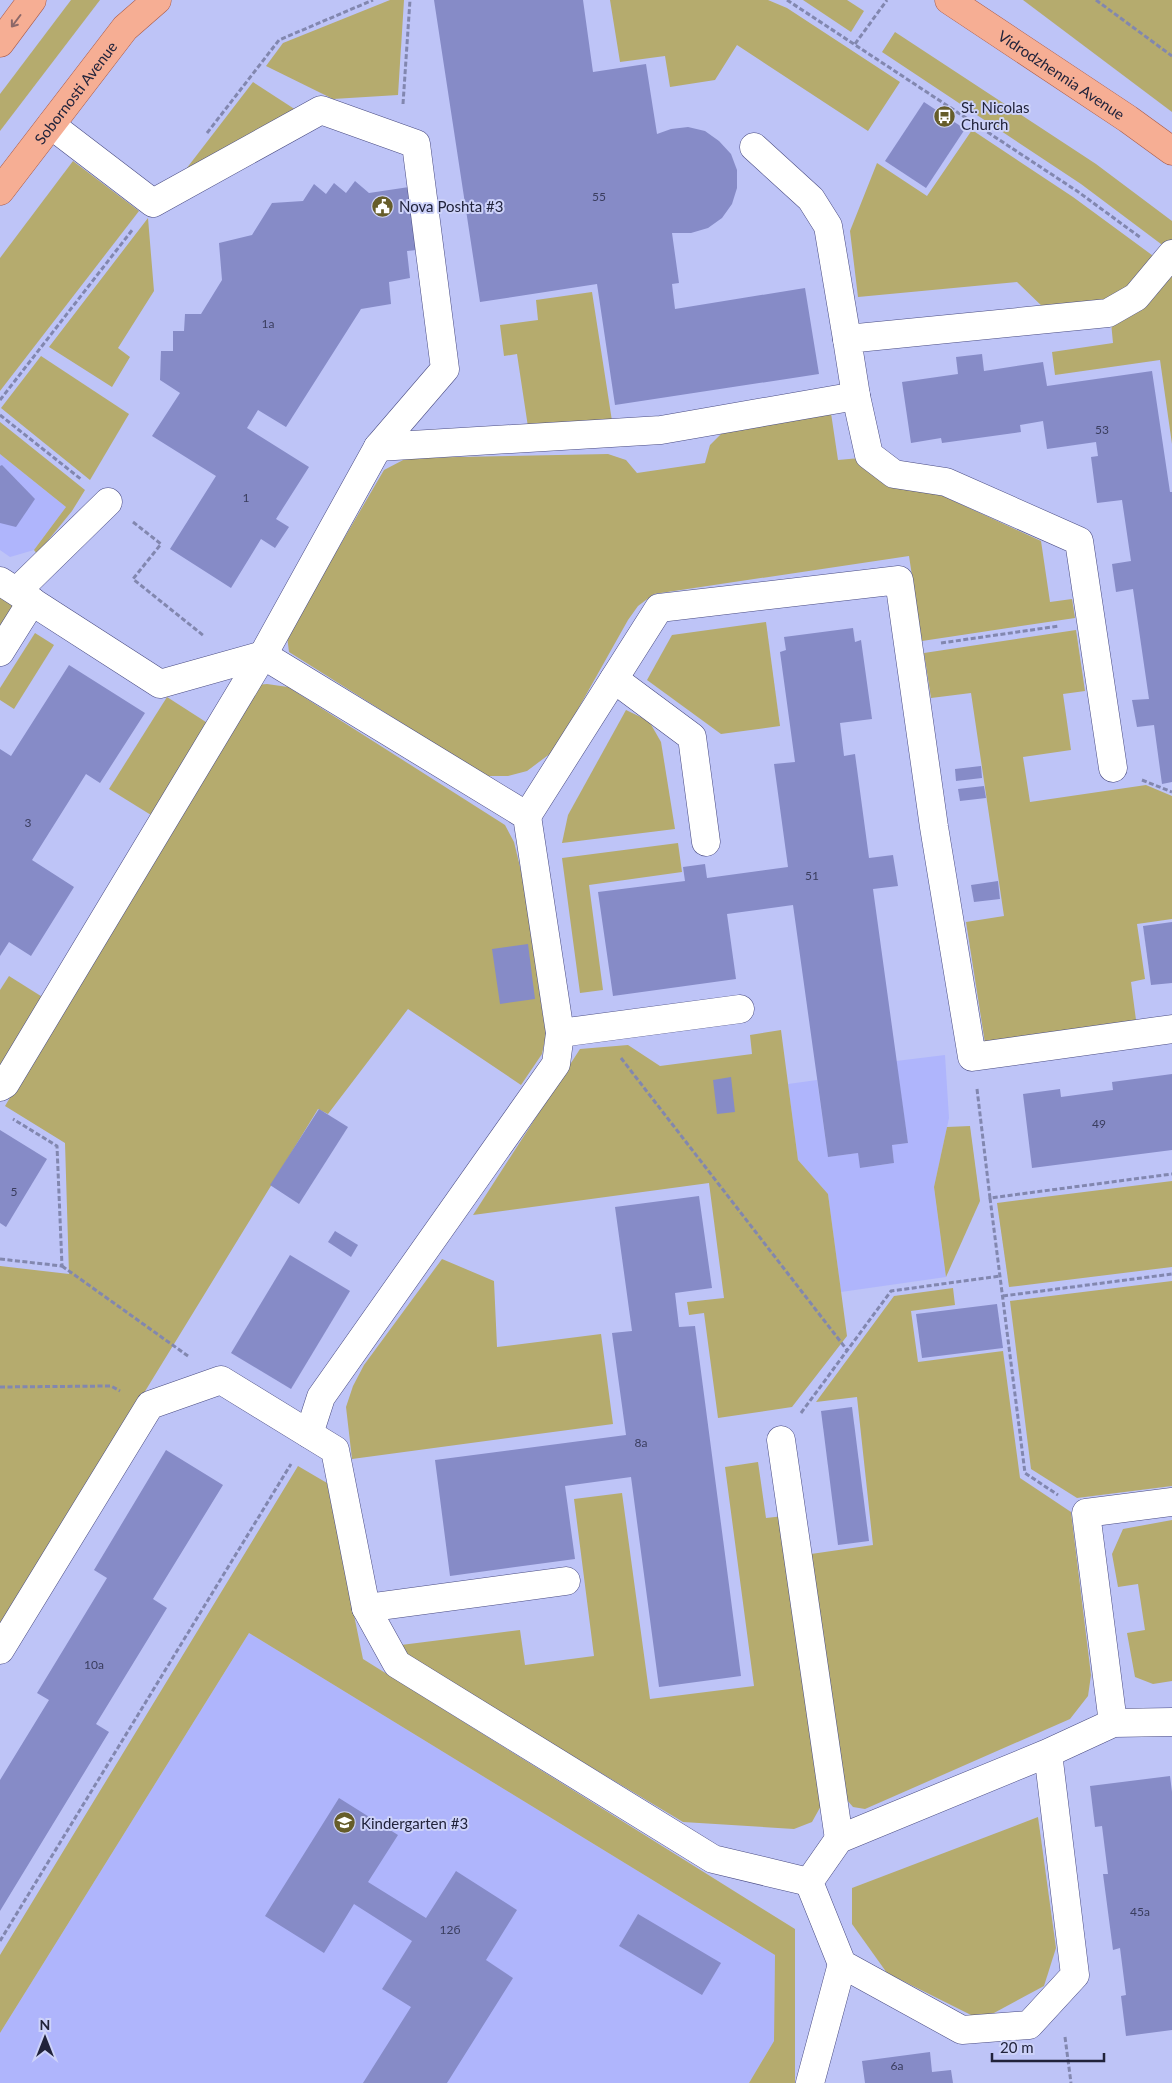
<svg xmlns="http://www.w3.org/2000/svg" width="1172" height="2083" font-family="Lato,sans-serif">
<style>
.built{fill:#afb5fc}
.green{fill:#b5ab6e}
.building{fill:#868bc7}
.lines{fill:none;stroke-linecap:round;stroke-linejoin:round}
.minor-casing{stroke:#494b82;stroke-width:29}
.major-casing{stroke:#a85a47;stroke-width:29}
.path{stroke:#8287af;stroke-width:3;stroke-dasharray:5 2.5;stroke-linecap:butt}
.minor{stroke:#fff;stroke-width:28}
.major{stroke:#f6ae94;stroke-width:28}
.oneway{stroke:#8c6868}
.labels{text-anchor:middle;dominant-baseline:central;stroke-width:4;stroke-linejoin:round;paint-order:stroke}
.number-label{font-size:12px;fill:#3a3d5e}
.street-label{font-size:15px;fill:#21233b;stroke:#cdd2f9}
.poi-label{font-size:15px;fill:#21233b;stroke:#cdd2f9;text-anchor:start}
</style>
<rect width="100%" height="100%" fill="#bec4f7"/>
<!-- built -->
<g class="built">
<polygon points="0,454 66,507 34,550 10,557 0,550"/>
<polygon points="945,1055 949,1118 934,1187 946,1277 841,1292 828,1194 798,1160 788,1084 817,1080 828,1157 858,1153 861,1168 894,1163 892,1145 908,1143 896,1061"/>
<polygon points="249,1633 775,1955 774,2041 749,2083 0,2083 0,2033"/>
</g>
<!-- green -->
<g class="green">
<polygon points="71,0 100,0 0,131 0,94"/>
<polygon points="390,0 404,0 398,95 333,99 266,66 283,43"/>
<polygon points="610,0 768,0 787,8 900,82 868,131 737,45 715,80 670,87 665,56 620,62"/>
<polygon points="803,0 847,0 864,11 851,32"/>
<polygon points="1023,0 1172,0 1172,112"/>
<polygon points="895,32 1096,164 1172,221 1172,239 1165,247 1081,184 882,52"/>
<polygon points="253,82 296,110 183,173"/>
<polygon points="972,130 1073,197 1156,258 1129,289 1105,304 1046,310 1017,282 858,297 850,231 877,163 927,196"/>
<polygon points="73,161 139,211 0,391 0,258"/>
<polygon points="148,218 154,291 118,348 130,357 112,387 49,347"/>
<polygon points="1172,272 1172,444 1160,360 1055,375 1052,352 1113,343 1111,322"/>
<polygon points="592,292 612,421 528,427 517,354 504,356 500,325 538,320 536,300"/>
<polygon points="41,356 129,414 90,480 1,408"/>
<polygon points="831,413 838,460 860,458 1041,541 1050,602 1072,599 1075,618 922,641 909,556 654,594 638,606 628,620 555,750 527,771 508,776 486,776 289,652 287,636 384,470 407,458 608,454 626,460 637,473 705,463 710,445 725,430"/>
<polygon points="0,422 85,490 72,511 37,554 34,550 66,507 0,454"/>
<polygon points="0,592 16,602 0,627"/>
<polygon points="766,622 780,726 721,734 647,680 672,635"/>
<polygon points="1076,630 1085,691 1063,694 1071,750 1023,757 1030,802 1146,785 1172,796 1172,919 1137,924 1145,979 1131,982 1136,1020 985,1043 966,922 1004,916 971,693 931,698 924,653"/>
<polygon points="35,633 54,645 14,709 0,700 0,688"/>
<polygon points="267,684 288,687 505,825 514,842 522,875 546,1035 542,1054 521,1085 408,1009 328,1114 318,1109 0,1628 0,1266 69,1274 65,1143 5,1106 256,685"/>
<polygon points="167,697 209,724 151,815 109,789"/>
<polygon points="626,710 649,721 661,742 675,829 562,843 568,815"/>
<polygon points="678,843 682,872 589,885 603,990 580,993 562,858"/>
<polygon points="9,976 44,998 0,1068 0,990"/>
<polygon points="781,1030 798,1160 828,1194 847,1336 792,1407 718,1418 704,1313 689,1315 687,1302 724,1298 709,1183 473,1215 580,1049 628,1045 660,1066 752,1054 750,1035"/>
<polygon points="970,1126 980,1201 946,1277 934,1187 947,1127"/>
<polygon points="1172,1181 1172,1267 1009,1287 997,1203"/>
<polygon points="442,1259 494,1281 497,1347 601,1334 613,1424 352,1459 346,1407 353,1386 364,1365"/>
<polygon points="1172,1281 1172,1486 1077,1498 1031,1469 1010,1301"/>
<polygon points="953,1288 955,1305 911,1311 918,1362 1003,1351 1020,1478 1071,1512 1091,1675 1088,1696 1070,1719 865,1809 853,1807 841,1793 811,1554 873,1545 857,1397 816,1402 894,1296"/>
<polygon points="758,1462 766,1518 784,1516 822,1804 812,1822 794,1829 683,1822 404,1655 401,1645 520,1630 525,1665 594,1656 574,1499 622,1493 650,1699 754,1686 725,1467"/>
<polygon points="298,1466 327,1483 363,1659 795,1929 795,2083 749,2083 774,2041 775,1955 249,1633 0,2033 0,1955"/>
<polygon points="1172,1520 1172,1681 1153,1684 1135,1677 1127,1633 1145,1630 1138,1584 1118,1587 1112,1554 1123,1529"/>
<polygon points="1038,1817 1056,1948 1044,1986 981,2020 887,1973 852,1924 852,1888"/>
</g>
<!-- building -->
<g class="building">
<polygon points="434,0 583,0 593,72 646,64 657,134 671,129 688,127 705,131 719,141 731,154 737,170 737,188 732,204 722,218 708,228 691,233 672,233 679,283 672,284 675,309 805,288 819,374 615,405 597,284 480,302"/>
<polygon points="924,102 965,129 926,188 885,161"/>
<polygon points="355,181 369,193 409,187 417,250 407,251 410,278 389,282 391,304 361,309 286,427 258,410 247,428 309,467 276,519 289,527 275,548 261,539 231,588 170,549 216,476 152,436 180,393 160,380 161,351 173,351 173,331 184,331 185,314 201,314 222,280 219,243 252,235 272,203 303,201 314,184 326,194 334,183 346,193"/>
<polygon points="982,354 984,371 1043,362 1047,386 1152,371 1170,492 1172,492 1172,782 1162,784 1154,725 1137,727 1132,700 1149,699 1133,589 1116,592 1112,564 1131,561 1122,500 1097,503 1091,457 1098,456 1096,442 1047,449 1043,421 1020,425 1021,432 942,443 941,438 911,443 902,382 958,374 956,357"/>
<polygon points="2,465 35,499 16,527 0,523 0,466"/>
<polygon points="853,628 855,642 861,640 872,719 840,723 844,756 855,754 869,858 893,855 898,886 873,889 908,1143 892,1145 894,1163 860,1168 858,1153 828,1157 793,905 727,914 736,979 613,996 598,892 685,881 683,867 705,864 707,878 788,867 774,764 795,762 780,652 786,650 784,637"/>
<polygon points="69,665 145,713 100,783 86,774 32,860 74,887 31,956 9,942 0,956 0,749 11,756"/>
<polygon points="981,766 982,778 956,781 955,769"/>
<polygon points="984,786 986,798 960,801 958,789"/>
<polygon points="998,881 1000,899 974,902 971,885"/>
<polygon points="1172,922 1172,983 1151,985 1143,926"/>
<polygon points="528,944 535,999 500,1004 492,949"/>
<polygon points="1172,1074 1172,1150 1032,1168 1023,1094 1060,1089 1061,1097 1113,1090 1112,1082"/>
<polygon points="731,1077 735,1112 717,1114 713,1080"/>
<polygon points="319,1109 348,1127 299,1204 270,1185"/>
<polygon points="0,1130 47,1159 6,1227 0,1223"/>
<polygon points="699,1196 712,1288 675,1293 679,1327 695,1326 741,1676 659,1687 631,1477 565,1486 575,1559 450,1576 435,1460 626,1435 612,1333 632,1331 615,1207"/>
<polygon points="335,1231 358,1245 351,1257 328,1242"/>
<polygon points="290,1255 350,1291 291,1389 231,1353"/>
<polygon points="997,1304 1003,1348 922,1358 916,1314"/>
<polygon points="852,1407 869,1541 838,1545 821,1411"/>
<polygon points="166,1450 223,1485 153,1599 167,1608 96,1724 109,1732 0,1911 0,1780 49,1700 37,1693 107,1578 94,1570"/>
<polygon points="1170,1776 1172,1792 1172,2030 1126,2036 1121,1996 1126,1995 1120,1948 1113,1950 1103,1874 1108,1874 1102,1826 1095,1827 1090,1786"/>
<polygon points="339,1798 398,1835 368,1882 426,1918 456,1871 517,1910 486,1960 513,1978 447,2083 363,2083 411,2007 382,1989 412,1941 354,1904 324,1953 265,1916"/>
<polygon points="638,1914 721,1963 702,1995 619,1946"/>
<polygon points="930,2052 932,2072 951,2070 953,2083 865,2083 862,2061"/>
</g>
<g class="lines">
<defs>
<g id="minor">
<polyline points="754,147 811,199 828,226 847,339"/>
<polyline points="378,447 661,430 856,396"/>
<polyline points="0,581 160,684 263,655 527,816 560,1033 556,1064 321,1397 309,1434"/>
<polyline points="17,591 108,502"/>
<polyline points="0,652 32,601"/>
<polyline points="614,679 692,737 706,842"/>
<polyline points="1113,768 1079,541 946,482 894,474 869,455 856,396 847,339 1108,313 1136,297 1172,254"/>
<polyline points="527,816 659,608 899,580 934,827 972,1057 1172,1029"/>
<polyline points="560,1033 740,1009"/>
<polyline points="0,1087 5,1084 263,655 378,447 445,369 416,144 321,110 153,203 51,125"/>
<polyline points="781,1440 839,1839"/>
<polyline points="366,1608 566,1581"/>
<polyline points="0,1650 150,1405 221,1380 335,1450 366,1608 397,1664 713,1859 809,1882"/>
<polyline points="1113,1723 1086,1513 1172,1502"/>
<polyline points="1048,1753 1075,1975 1029,2025 962,2030 842,1964 809,1882 839,1839 1048,1753 1113,1723 1172,1722"/>
<polyline points="810,2083 842,1964"/>
</g>
<g id="major">
<path id="s1" d="M949 0 1128 119 1172 151"/>
<polyline points="0,43 32,0"/>
<path id="s2" d="M0 191 125 28 157 0"/>
</g>
</defs>
<!-- minor casing -->
<use href="#minor" class="minor-casing"/>
<!-- major casing -->
<use href="#major" class="major-casing"/>
<!-- path -->
<g class="path">
<polyline points="787,0 1077,191 1141,238"/>
<polyline points="1096,0 1172,56"/>
<polyline points="855,44 887,0"/>
<polyline points="403,104 410,0"/>
<polyline points="207,133 279,40 373,0"/>
<polyline points="0,400 133,229"/>
<polyline points="0,415 82,480"/>
<polyline points="133,522 161,544 133,579 204,636"/>
<polyline points="941,643 1059,626"/>
<polyline points="1142,780 1172,792"/>
<polyline points="621,1058 847,1350"/>
<polyline points="977,1089 990,1198 1172,1174"/>
<polyline points="990,1198 1025,1473 1058,1495"/>
<polyline points="0,1259 62,1266 57,1146 13,1119"/>
<polyline points="62,1266 188,1356"/>
<polyline points="1003,1296 1172,1274"/>
<polyline points="0,1387 111,1386 120,1391"/>
<polyline points="801,1413 891,1291 1000,1276"/>
<polyline points="0,1941 291,1464"/>
<polyline points="1065,2037 1071,2083"/>
</g>
<!-- minor -->
<use href="#minor" class="minor"/>
<!-- major -->
<use href="#major" class="major"/>
</g>
<!-- one-way arrows -->
<defs><path id="oneway-shaft" d="M-6 0H5M1.5-3L5.5 0L1.5 3" fill="none" stroke-width="1.6" stroke-linecap="round" stroke-linejoin="round" transform="scale(1.25)"/></defs>
<use class="oneway" href="#oneway-shaft" transform="translate(16 21) rotate(127)"/>
<!-- icons -->
<defs>
<symbol id="bus-disc" viewBox="-11 -11 22 22"><circle r="9.5" fill="#665d2a" stroke="#cdd2f9"/><path d="M-5-6H5V4H4V6H2V4H-2V6H-4V4H-5ZM-3.5-4V0h7V-4ZM-3.5 1.2v1.5H-2V1.2ZM2 1.2v1.5H3.5V1.2Z" fill="#fff"/></symbol>
<symbol id="civic-disc" viewBox="-11 -11 22 22"><circle r="9.5" fill="#665d2a" stroke="#cdd2f9"/><path d="M-.6-6.5H3V-4.5H.6V-3L4-1V1h2V6H-6V1h2V-1L-.6-3ZM-1.2 2.5V6h2.4V2.5Z" fill="#fff"/></symbol>
<symbol id="school-disc" viewBox="-11 -11 22 22"><circle r="9.5" fill="#665d2a" stroke="#cdd2f9"/><path d="M0-5L7-2L0 1L-7-2ZM-4 1L0 2.5L4 1V4Q0 6-4 4Z" fill="#fff"/></symbol>
</defs>
<g fill-rule="evenodd">
<use href="#bus-disc" x="932" y="104" width="25" height="25"/>
<use href="#civic-disc" x="370" y="194" width="25" height="25"/>
<use href="#school-disc" x="332" y="1810" width="25" height="25"/>
</g>
<g class="labels">
<!-- number labels -->
<g class="number-label">
<text x="599" y="196">55</text>
<text x="268" y="323">1а</text>
<text x="1102" y="429">53</text>
<text x="246" y="497">1</text>
<text x="28" y="822">3</text>
<text x="812" y="875">51</text>
<text x="1099" y="1123">49</text>
<text x="14" y="1191">5</text>
<text x="641" y="1442">8а</text>
<text x="94" y="1664">10а</text>
<text x="1140" y="1911">45а</text>
<text x="450" y="1929">12б</text>
<text x="897" y="2065">6а</text>
</g>
<!-- street labels -->
<g class="street-label">
<text stroke="none"><textPath href="#s1" startOffset="135">Vidrodzhennia Avenue</textPath></text>
<text stroke="none"><textPath href="#s2" startOffset="124">Sobornosti Avenue</textPath></text>
</g>
<!-- poi labels -->
<g class="poi-label">
<text x="961" y="107">St. Nicolas<tspan x="961" dy="17">Church</tspan></text>
<text x="399" y="206">Nova Poshta #3</text>
<text x="361" y="1823">Kindergarten #3</text>
</g>
</g>
<!-- north arrow -->
<g transform="translate(45 2038)" stroke="#cdd2f9" stroke-width="4" paint-order="stroke">
<path d="M0-4L9 19L0 12L-9 19Z" fill="#21233b"/>
<text y="-8" font-size="14" font-weight="bold" text-anchor="middle" fill="#21233b">N</text>
</g>
<!-- scale -->
<path d="M992 2053v8h112v-8" fill="none" stroke="#21233b" stroke-width="2.5"/>
<text x="1000" y="2053" font-size="15" fill="#21233b" stroke="#cdd2f9" stroke-width="4" paint-order="stroke">20 m</text>
</svg>
